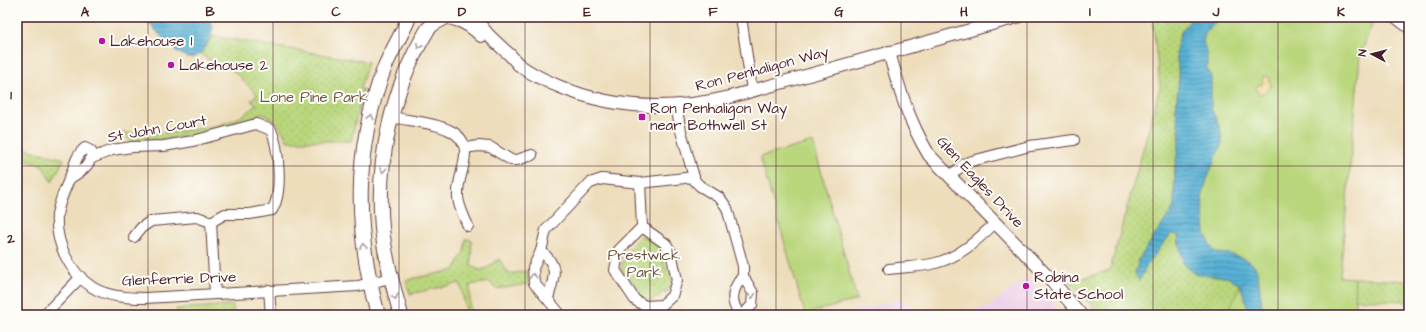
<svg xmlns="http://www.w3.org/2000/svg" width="1426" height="332" font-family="'Architects Daughter',sans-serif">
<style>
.built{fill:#eed0e8}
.green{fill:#bad77d;stroke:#827b54}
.sand{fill:url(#sand-dots);stroke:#9c7c64}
.park{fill:url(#park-dots);stroke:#827b54}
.water{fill:url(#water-rules);stroke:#506880}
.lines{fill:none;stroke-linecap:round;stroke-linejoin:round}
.minor-casing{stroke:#623c41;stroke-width:12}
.tertiary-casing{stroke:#623c41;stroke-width:14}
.secondary-casing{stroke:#623c41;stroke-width:16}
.minor{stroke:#fff;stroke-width:10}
.tertiary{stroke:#fff;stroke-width:12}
.secondary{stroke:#fff;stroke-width:14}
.oneway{stroke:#ae9aa0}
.grid{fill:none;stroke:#4a1f2b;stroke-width:1;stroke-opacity:0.55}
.poi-dot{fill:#b5179e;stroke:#fdfcf7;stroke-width:1.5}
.labels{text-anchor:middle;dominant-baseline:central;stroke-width:4;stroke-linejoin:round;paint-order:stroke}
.poi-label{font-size:15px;fill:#4a1f2b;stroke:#fdfcf7;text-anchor:start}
.street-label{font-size:15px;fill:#4a1f2b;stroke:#fdfcf7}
.park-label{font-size:15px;fill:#6c5644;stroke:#fdfcf7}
.neatline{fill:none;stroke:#4a1f2b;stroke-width:1.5}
.grid-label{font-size:13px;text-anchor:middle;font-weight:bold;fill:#4a1f2b}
</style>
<defs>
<pattern id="sand-dots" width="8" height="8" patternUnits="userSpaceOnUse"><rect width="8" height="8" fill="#eeda9e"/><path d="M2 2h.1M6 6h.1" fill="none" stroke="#cebb88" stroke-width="1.8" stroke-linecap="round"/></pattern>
<pattern id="park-dots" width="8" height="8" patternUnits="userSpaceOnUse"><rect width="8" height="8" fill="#bad77d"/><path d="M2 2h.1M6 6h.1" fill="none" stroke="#a1b86c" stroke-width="1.8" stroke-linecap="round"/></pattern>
<pattern id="water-rules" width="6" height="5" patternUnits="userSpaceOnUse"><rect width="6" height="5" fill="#57b1d5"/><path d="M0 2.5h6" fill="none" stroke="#4a8fad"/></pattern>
</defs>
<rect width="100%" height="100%" fill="#fdfcf7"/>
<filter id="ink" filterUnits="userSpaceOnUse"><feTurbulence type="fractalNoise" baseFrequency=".025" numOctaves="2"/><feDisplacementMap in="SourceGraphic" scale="8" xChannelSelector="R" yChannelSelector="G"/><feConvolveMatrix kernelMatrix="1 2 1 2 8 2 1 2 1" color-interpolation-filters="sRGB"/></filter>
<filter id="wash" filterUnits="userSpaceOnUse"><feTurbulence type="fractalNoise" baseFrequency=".012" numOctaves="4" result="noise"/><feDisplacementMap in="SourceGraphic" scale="16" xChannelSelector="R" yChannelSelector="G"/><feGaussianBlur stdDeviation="0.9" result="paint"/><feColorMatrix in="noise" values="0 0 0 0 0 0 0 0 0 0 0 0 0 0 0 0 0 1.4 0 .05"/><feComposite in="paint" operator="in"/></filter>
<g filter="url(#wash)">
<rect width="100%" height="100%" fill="#edddbb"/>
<!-- built -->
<g class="built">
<polygon points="1028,276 1063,315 956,315 989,306"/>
<polygon points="902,299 919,315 839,315"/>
</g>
<!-- green -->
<g class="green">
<polygon points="1193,17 1375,17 1360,56 1340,277 1355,278 1355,315 1227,315 1171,215"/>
<polygon points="813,142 857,300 805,314 760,157"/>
</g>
<!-- sand -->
<polygon class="sand" points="1263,76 1269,77 1271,86 1265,92 1259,94 1255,89 1257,86 1262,84"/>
<!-- park -->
<g class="park">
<polygon points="1152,17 1193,17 1181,32 1176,50 1179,77 1176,110 1180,137 1175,167 1174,207 1163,224 1178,235 1179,244 1202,275 1227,277 1240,285 1227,315 1098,315 1092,306 1070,282 1110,270 1160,87"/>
<path d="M212 36 368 62 360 89 363 90 351 141H287C282 128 276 118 262 114 222 133 175 139 131 142L122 133C154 134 211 132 240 117 246 114 251 109 257 104L251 101 257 94 226 64 221 69 201 54Z"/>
<polygon points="17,140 22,148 64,159 52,182 42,165 17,158"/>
<path d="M640 236C652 238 662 246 667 256L663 258 666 270 670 268C673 278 672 284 667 293L664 291 659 296 652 299V302L642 298 637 293 639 291 628 276 625 277 621 269 625 254Z"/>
<polygon points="466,239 472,240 471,266 480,270 487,268 499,259 509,274 527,271 529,284 496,289 489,282 470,285 470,315 467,315 460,283 410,294 406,280 454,270 464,252"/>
<polygon points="1355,278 1407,281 1409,279 1409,306 1404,301 1354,299"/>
<polygon points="233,305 234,315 177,315 176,309"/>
</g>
<!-- water -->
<g class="water">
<path d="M141 17H200V20L210 22 213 26C212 35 209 41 204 49 185 78 156 24 141 17Z"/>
<polygon points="1193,17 1222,17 1213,24 1205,34 1203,41 1207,55 1207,69 1211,76 1211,108 1220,128 1222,143 1207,179 1202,198 1205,233 1211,247 1217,253 1230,254 1247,260 1255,266 1258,275 1263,315 1247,315 1246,301 1240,285 1227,277 1202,275 1192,272 1183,263 1178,235 1171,234 1149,262 1139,281 1135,273 1139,259 1174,207 1175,167 1180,137 1176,110 1179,77 1176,50 1181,32"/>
</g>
</g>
<g filter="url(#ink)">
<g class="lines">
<defs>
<g id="minor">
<polyline points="741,17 752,90"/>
<polyline points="676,106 681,131 695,181 700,186 720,198 727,208 743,266 743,276 753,293 752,305 743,315"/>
<path d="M391 117C410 121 432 122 449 130 479 144 458 171 458 193 457 204 464 216 468 226"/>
<polyline points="465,148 478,146 490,147 511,160 517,160 532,155"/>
<path d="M92 158 112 150 132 147 164 146 193 141 256 124 271 130C279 147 283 194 272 210L250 214H225L211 222"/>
<polyline points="950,176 964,164 972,161 1030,146 1074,140"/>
<path d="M70 178C81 172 93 164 91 151L85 148C75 156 75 166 70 177 65 190 59 201 57 215 55 242 69 272 92 287 107 297 128 298 145 298L358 286 390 278"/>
<polyline points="640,183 642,227 619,250 615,270 635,300 645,306 662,305 672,296 677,280 671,252 666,244 642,227"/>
<polyline points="211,222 215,294"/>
<polyline points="134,237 141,228 151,221 197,217 211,222"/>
<path d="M541 251C560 267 554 277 548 298"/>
<path d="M889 269C903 267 918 267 932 264 959 258 976 241 995 223"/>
<polyline points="269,290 271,315"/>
<polyline points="44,315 81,277"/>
<polyline points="561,315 534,283 533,268 541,251 546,230 590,183 602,179 640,183 694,177"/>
<path d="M740 315C729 301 732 289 743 276"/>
</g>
<g id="tertiary">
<path d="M475 17C484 33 497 43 510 55 513 58 515 61 518 64 529 73 544 80 558 86 614 110 671 111 730 97L1017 17"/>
<polyline points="1396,17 1409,27"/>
<path d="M448 18C462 21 470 25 481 36"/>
<path d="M889 52C899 89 909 122 929 155L1053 282 1081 315"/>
</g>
<g id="secondary">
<path d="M378 315C355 231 353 152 384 69 391 51 402 35 409 17"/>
<path d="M401 315C393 287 385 258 382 228 376 160 392 88 428 29L433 24 444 18"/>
</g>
</defs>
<!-- minor casing -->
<use href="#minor" class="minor-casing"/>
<!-- tertiary casing -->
<use href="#tertiary" class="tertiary-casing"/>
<!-- secondary casing -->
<use href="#secondary" class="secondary-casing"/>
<!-- minor -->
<use href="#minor" class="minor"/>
<!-- tertiary -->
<use href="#tertiary" class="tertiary"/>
<!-- secondary -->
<use href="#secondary" class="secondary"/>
</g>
<!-- one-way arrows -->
<defs><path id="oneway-chevron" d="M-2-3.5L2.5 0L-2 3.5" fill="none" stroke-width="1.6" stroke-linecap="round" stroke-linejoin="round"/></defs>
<g class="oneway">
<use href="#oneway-chevron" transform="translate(419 46) rotate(117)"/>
<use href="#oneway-chevron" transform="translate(370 117) rotate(-77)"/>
<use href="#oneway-chevron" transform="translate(383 170) rotate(95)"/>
<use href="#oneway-chevron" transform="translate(363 246) rotate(-98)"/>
<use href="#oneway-chevron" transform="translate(533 276) rotate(-97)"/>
<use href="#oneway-chevron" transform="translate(752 296) rotate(84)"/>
<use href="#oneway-chevron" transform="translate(395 297) rotate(74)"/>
</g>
</g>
<!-- grid -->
<path class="grid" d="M148 17V315M273 17V315M399 17V315M525 17V315M650 17V315M776 17V315M901 17V315M1027 17V315M1153 17V315M1278 17V315M17 166H1409"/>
<!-- markers -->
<g class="poi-dot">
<circle cx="102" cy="41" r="4"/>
<circle cx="171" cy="65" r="4"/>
<rect x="638" y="113" width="8" height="8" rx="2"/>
<circle cx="1026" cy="286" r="4"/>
</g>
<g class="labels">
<!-- poi labels -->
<g class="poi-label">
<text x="110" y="41">Lakehouse 1</text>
<text x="179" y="65">Lakehouse 2</text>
<text x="650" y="108">Ron Penhaligon Way<tspan x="650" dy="17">near Bothwell St</tspan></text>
<text x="1034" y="277">Robina<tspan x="1034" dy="17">State School</tspan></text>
</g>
<!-- street labels -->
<g class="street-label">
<text transform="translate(762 69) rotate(-15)">Ron Penhaligon Way</text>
<text transform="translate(157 129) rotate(-10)">St John Court</text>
<text transform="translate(980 182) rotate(47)">Glen Eagles Drive</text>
<text transform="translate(179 279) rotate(-2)">Glenferrie Drive</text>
</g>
<!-- park labels -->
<g class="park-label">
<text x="314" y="97">Lone Pine Park</text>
<text x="644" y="255">Prestwick<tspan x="644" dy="17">Park</tspan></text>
</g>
</g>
<!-- margin -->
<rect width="1426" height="332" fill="none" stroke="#fdfcf7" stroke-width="44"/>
<!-- north arrow -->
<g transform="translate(1372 54) rotate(277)" stroke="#fdfcf7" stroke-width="3" paint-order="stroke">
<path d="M0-3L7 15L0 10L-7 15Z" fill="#4a1f2b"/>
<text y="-6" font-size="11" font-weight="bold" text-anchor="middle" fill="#4a1f2b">N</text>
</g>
<rect x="22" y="22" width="1382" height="288" class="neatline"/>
<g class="grid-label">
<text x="85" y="16">A</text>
<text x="210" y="16">B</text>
<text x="336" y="16">C</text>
<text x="462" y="16">D</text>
<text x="587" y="16">E</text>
<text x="713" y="16">F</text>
<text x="839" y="16">G</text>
<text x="964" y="16">H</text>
<text x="1090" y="16">I</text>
<text x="1216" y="16">J</text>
<text x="1341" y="16">K</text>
<text x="11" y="99">1</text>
<text x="11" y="243">2</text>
</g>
</svg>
